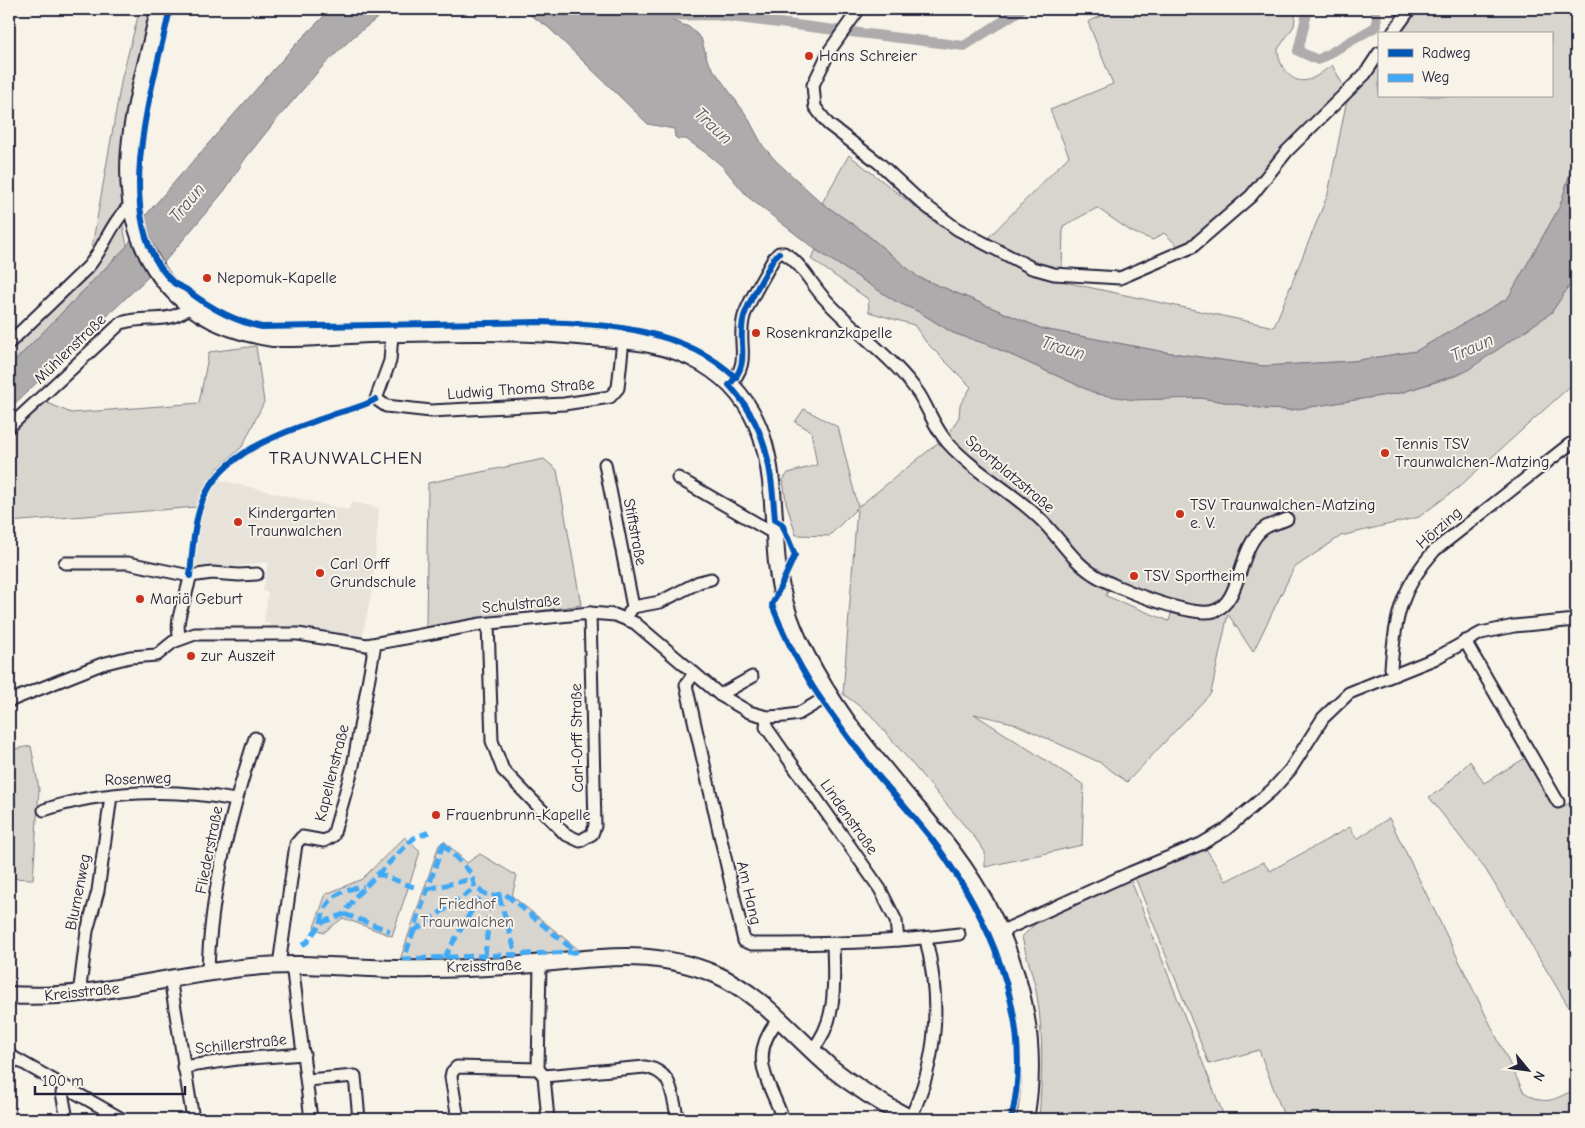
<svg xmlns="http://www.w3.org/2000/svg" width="1585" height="1128" font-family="'Comic Neue',sans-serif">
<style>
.built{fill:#e7e3db}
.green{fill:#d8d5cf;stroke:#7d7c85;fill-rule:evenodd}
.water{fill:#aeabad;stroke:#76747f}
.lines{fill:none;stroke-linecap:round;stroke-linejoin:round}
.canal{stroke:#aeabad;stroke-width:10}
.street-casing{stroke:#22223b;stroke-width:15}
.secondary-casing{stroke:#22223b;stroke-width:20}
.street{stroke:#f7f3e8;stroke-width:11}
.secondary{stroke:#f7f3e8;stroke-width:16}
.quiet{stroke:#3fa9f5;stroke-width:5;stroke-dasharray:10 5;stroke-linecap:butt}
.cycleway-casing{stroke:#f7f3e8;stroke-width:9}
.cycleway{stroke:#0057b8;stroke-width:6}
.poi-dot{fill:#c8321e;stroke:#f7f3e8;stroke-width:2}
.labels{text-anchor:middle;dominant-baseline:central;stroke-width:4;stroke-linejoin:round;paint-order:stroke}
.poi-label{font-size:16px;fill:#22223b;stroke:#f7f3e8;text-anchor:start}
.street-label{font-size:16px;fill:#22223b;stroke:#f7f3e8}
.park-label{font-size:16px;fill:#504f60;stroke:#f7f3e8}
.water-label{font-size:18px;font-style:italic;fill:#535263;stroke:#f7f3e8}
.quarter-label{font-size:19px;letter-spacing:1px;fill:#22223b;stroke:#f7f3e8}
</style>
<rect width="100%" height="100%" fill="#f7f3e8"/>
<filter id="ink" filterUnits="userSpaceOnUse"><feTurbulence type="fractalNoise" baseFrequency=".02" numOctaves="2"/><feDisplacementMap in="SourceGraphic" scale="10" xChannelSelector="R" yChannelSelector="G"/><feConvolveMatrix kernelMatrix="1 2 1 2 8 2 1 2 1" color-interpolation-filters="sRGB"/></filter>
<g filter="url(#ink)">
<!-- built -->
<polygon class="built" points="215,479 348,510 352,502 379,508 373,584 362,639 301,628 271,627 269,623 264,623 268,592 263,591 268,562 194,572 201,514"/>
<!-- green -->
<g class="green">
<polygon points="140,9 153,9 124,169 123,200 93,257 92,247 122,77"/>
<path d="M1116 9H1296L1294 26 1278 49C1278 65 1291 87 1311 79 1318 76 1325 70 1332 65L1346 90 1248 194 1216 224 1180 248 1164 233 1153 240 1132 232 1097 208 1063 226 1062 272 1048 270 986 240 1069 156 1050 110 1113 84 1088 22Z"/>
<polygon points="1416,9 1576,9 1576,153 1560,206 1508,298 1416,351 1353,361 1264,366 1165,352 1043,329 918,277 864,232 822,203 849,155 941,227 1069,283 1274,327 1328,194 1346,104 1379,60 1379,96 1551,96 1551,34 1398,34"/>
<polygon points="122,220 127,246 9,367 9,346 74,284"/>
<path d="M816 250 895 301 919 312 953 333 989 345 1097 394 1156 399 1201 398 1266 409 1290 410 1400 393 1459 375 1551 313 1570 285 1576 270V381L1459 487 1419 517 1341 536 1294 568 1253 652 1228 614 1211 693 1127 782 1101 763 1013 723 974 714 1084 785 1082 845 985 867V852L976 839 870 714 843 694 857 508 829 536 796 535 786 502 783 480 788 473 817 465 811 431 795 422 804 409 838 427 858 507 948 435 959 417 960 405 971 387 926 342 914 325 869 312 868 299 811 259ZM1110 586 1172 611 1169 621 1106 596Z"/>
<polygon points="256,346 264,402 242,447 217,469 206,486 197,507 9,522 9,432 45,402 71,413 199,403 209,352"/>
<polygon points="544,459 557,470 581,605 426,628 428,483"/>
<polygon points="31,746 39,789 33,879 9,878 9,750"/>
<polygon points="1527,757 1558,809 1576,800 1576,1019 1486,870 1429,797 1443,788 1470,761 1484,783"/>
<path d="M1389 818 1523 1091C1545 1108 1554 1099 1576 1089V1119H1285L1259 1050 1209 1064 1133 872 1203 844 1226 881 1263 862 1270 871 1350 827 1357 839Z"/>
<polygon points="405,837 420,852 392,936 343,918 323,933 314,927 326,894 362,879"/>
<polygon points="444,841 467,863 480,854 517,876 512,896 579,950 576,954 541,958 404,962 401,957 439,845"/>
<path d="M1130 878 1225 1119H1039C1042 1078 1044 1038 1037 996 1034 976 1026 957 1022 937L1038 921 1039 915Z"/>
</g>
<!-- water -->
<g class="water">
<polygon points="331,9 389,9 353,37 322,67 272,125 245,159 225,190 166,260 9,409 9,367 127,246 146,215 178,178 297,43"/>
<polygon points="521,9 642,9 689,27 701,38 708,62 747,116 763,146 776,161 822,203 864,232 918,277 1043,329 1165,352 1264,366 1353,361 1416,351 1508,298 1560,206 1576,153 1576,270 1570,285 1551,313 1465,372 1400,393 1291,410 1266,409 1201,398 1134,400 1097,394 989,345 953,333 919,312 895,301 816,250 748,197 722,166 709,155 686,139 678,139 675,137 674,129 648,124 548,27"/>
</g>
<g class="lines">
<!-- canal -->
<g class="canal">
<polyline points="1308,9 1298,51 1318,60 1377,26 1376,9"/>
<polyline points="648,16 715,15 964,46 1022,9"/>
</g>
<defs>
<g id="street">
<polyline points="859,9 830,50 813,85 815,107 828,124 879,163 922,203 957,229 1032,268 1054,274 1120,278 1192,247 1251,196 1287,151 1365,74 1379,53"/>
<polyline points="1392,34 1410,9"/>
<polyline points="392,334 390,361 376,399 386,406 431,411 564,404 610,397 618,388 623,340"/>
<path d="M9 343 88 267C105 247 111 221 132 204"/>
<path d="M729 385C753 361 736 345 744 316 751 296 764 277 774 258L779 253H784C803 264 811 285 826 300 855 332 894 358 919 394 929 410 935 429 948 443 974 472 1010 490 1038 517 1057 534 1071 560 1093 574 1112 587 1192 618 1214 611 1243 602 1237 544 1266 527 1272 524 1280 522 1287 519"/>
<path d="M9 427 121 323C146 314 167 326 190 307"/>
<polyline points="605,464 633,607"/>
<polyline points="678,478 775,534"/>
<polyline points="65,563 128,563 190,576 212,573 239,575 257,574"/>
<polyline points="629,613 633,607 660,602 699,582 711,579"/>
<polyline points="488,624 492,741 503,770 565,834 580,841 592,834 595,826 590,613"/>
<path d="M180 638C173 619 188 596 190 576"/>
<polyline points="1465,641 1558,802"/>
<path d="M694 673 686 685 744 941 752 944C821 944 890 943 959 934"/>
<path d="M1394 674 1391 668C1395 618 1400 589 1435 550L1570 444"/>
<polyline points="720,695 752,677"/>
<polyline points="9,701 102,664 130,657 157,655 173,642 195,634 298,634 367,645 481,624 590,613 615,615 635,623 720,695 749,712 767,717 785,716 798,714 830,695"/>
<polyline points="767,717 766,727 880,889 896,921 898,940"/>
<path d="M44 810C103 790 174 788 235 800"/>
<polyline points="1000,932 1130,873 1201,844 1225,830 1272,790 1290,770 1323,718 1349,693 1434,659 1481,633 1514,626 1576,620"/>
<polyline points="292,964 311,1119"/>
<polyline points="540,964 538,1069 544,1076 548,1119"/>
<polyline points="279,965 296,844 302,837 324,841 333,836 353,766 375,644"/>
<path d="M208 972C210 892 231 813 255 738"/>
<polyline points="170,978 193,1119"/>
<polyline points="79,995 87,931 98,891 111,796"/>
<path d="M779 1019C747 1056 768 1079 783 1119"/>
<path d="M812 1050C838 1021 834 981 833 944"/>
<polyline points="9,1055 122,1119"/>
<polyline points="183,1067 237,1059 304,1054"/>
<path d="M544 1076 645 1067C674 1072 671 1094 678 1119"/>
<polyline points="307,1080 355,1076 359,1119"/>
<polyline points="65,1088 62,1093 67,1119"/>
<polyline points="458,1119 451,1077 452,1072 457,1067 538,1069"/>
<path d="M910 1119C938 1059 941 1003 926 939"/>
</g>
<g id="secondary">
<path d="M159 9C151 50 138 89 132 131 117 237 162 322 273 338 305 339 338 335 370 334 443 332 517 330 590 337 628 340 668 343 702 363 775 406 771 478 776 552 778 582 785 611 798 639 820 685 850 729 883 768 906 797 931 823 953 853 1010 929 1043 1024 1025 1119"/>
<path d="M9 995C92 1001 170 974 252 967 300 962 347 968 396 969 432 970 470 968 506 966 579 962 644 944 715 974 761 994 793 1035 830 1067 855 1087 882 1104 911 1119"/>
</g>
</defs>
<!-- street casing -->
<use href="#street" class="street-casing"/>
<!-- secondary casing -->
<use href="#secondary" class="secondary-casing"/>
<!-- street -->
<use href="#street" class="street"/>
<!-- secondary -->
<use href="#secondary" class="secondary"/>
<!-- quiet -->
<g class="quiet">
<polygon points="443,844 471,873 475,888 491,897 504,893 576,952 404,959"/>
<polyline points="376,875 382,875 416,888"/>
<polyline points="428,889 472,879"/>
<polyline points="499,896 516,954"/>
<polyline points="344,914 390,931"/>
<path d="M321 923C324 899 341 888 364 887"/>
<polyline points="414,931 475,888"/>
<polyline points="302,945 307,942 321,923 344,914 357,895 414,838 429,832"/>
<polyline points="485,956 491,897"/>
<polyline points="444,958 482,893"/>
</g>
<defs>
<g id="cycleway">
<path d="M170 9C154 84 107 222 174 283 178 286 183 287 187 290 210 308 233 321 262 327L538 322C607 324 684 328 736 378"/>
<path d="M779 253 774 258C764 277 751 296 744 316 736 345 753 361 729 385 767 426 771 466 775 520L782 524 795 555 772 605C785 638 802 672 823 702 841 727 859 753 879 777 901 803 925 828 944 856 996 931 1034 1027 1011 1119H1014"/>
<path d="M190 576C192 554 193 532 199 511 215 453 278 435 329 416 344 410 362 408 376 399"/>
</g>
</defs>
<!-- cycleway casing -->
<use href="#cycleway" class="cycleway-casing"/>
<!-- cycleway -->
<use href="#cycleway" class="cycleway"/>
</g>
</g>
<!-- markers -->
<g class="poi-dot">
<circle cx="809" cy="56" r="5"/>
<circle cx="207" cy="278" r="5"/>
<circle cx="756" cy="333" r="5"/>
<circle cx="1385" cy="453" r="5"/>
<circle cx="1180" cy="514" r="5"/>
<circle cx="238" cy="522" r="5"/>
<circle cx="320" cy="573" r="5"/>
<circle cx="1134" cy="576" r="5"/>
<circle cx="140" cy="599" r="5"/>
<circle cx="191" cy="656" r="5"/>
<circle cx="436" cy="815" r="5"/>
</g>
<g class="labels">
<!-- poi labels -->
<g class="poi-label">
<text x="819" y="56">Hans Schreier</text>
<text x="217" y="278">Nepomuk-Kapelle</text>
<text x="766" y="333">Rosenkranzkapelle</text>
<text x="1395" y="444">Tennis TSV<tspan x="1395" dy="18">Traunwalchen-Matzing</tspan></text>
<text x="1190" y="505">TSV Traunwalchen-Matzing<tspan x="1190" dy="18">e. V.</tspan></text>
<text x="248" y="513">Kindergarten<tspan x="248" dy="18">Traunwalchen</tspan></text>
<text x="330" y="564">Carl Orff<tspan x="330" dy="18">Grundschule</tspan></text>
<text x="1144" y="576">TSV Sportheim</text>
<text x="150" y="599">Mariä Geburt</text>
<text x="201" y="656">zur Auszeit</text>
<text x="446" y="815">Frauenbrunn-Kapelle</text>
</g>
<!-- street labels -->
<g class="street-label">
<text transform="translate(70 349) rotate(-44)">Mühlenstraße</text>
<text transform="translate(521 389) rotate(-4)">Ludwig Thoma Straße</text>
<text transform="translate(1010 474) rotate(40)">Sportplatzstraße</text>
<text transform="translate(1439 528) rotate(-41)">Hörzing</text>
<text transform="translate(635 532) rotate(79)">Stiftstraße</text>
<text transform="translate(521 604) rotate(-6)">Schulstraße</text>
<text transform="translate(577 738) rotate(-91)">Carl-Orff Straße</text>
<text transform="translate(332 773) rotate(-76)">Kapellenstraße</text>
<text transform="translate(138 779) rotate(-2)">Rosenweg</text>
<text transform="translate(849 817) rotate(55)">Lindenstraße</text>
<text transform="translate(209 850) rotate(-79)">Fliederstraße</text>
<text transform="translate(78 892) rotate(-79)">Blumenweg</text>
<text transform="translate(749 893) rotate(77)">Am Hang</text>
<text transform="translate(484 966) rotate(-2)">Kreisstraße</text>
<text transform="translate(82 992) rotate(-6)">Kreisstraße</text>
<text transform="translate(241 1044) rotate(-6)">Schillerstraße</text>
</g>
<!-- park labels -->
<g class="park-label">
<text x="467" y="904">Friedhof<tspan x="467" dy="18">Traunwalchen</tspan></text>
</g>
<!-- water labels -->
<g class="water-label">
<text transform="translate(713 126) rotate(43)">Traun</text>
<text transform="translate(187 203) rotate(-50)">Traun</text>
<text transform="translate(1063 348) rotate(17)">Traun</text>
<text transform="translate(1472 348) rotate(-24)">Traun</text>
</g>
<!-- quarter labels -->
<g class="quarter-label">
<text x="346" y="458">TRAUNWALCHEN</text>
</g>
</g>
<!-- margin -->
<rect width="1585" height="1128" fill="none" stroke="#f7f3e8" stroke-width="30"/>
<rect x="15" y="15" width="1555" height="1098" fill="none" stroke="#22223b" stroke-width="2" filter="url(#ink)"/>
<!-- legend -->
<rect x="1378" y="32" width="175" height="65" fill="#f7f3e8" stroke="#a29fa3"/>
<rect x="1388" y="49" width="25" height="8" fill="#0057b8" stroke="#a29fa3"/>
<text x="1422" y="58" font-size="15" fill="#22223b">Radweg</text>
<rect x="1388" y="74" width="25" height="8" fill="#3fa9f5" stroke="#a29fa3"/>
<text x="1422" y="82" font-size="15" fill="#22223b">Weg</text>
<!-- north arrow -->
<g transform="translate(1528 1070) rotate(119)" stroke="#f7f3e8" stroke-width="4" paint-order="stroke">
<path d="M0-4L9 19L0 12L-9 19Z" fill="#22223b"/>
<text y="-8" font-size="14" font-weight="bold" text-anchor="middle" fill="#22223b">N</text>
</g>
<!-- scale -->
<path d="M35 1086v8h150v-8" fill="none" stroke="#22223b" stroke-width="2.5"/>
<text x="42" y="1086" font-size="15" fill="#22223b" stroke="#f7f3e8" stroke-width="4" paint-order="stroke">100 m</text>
</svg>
